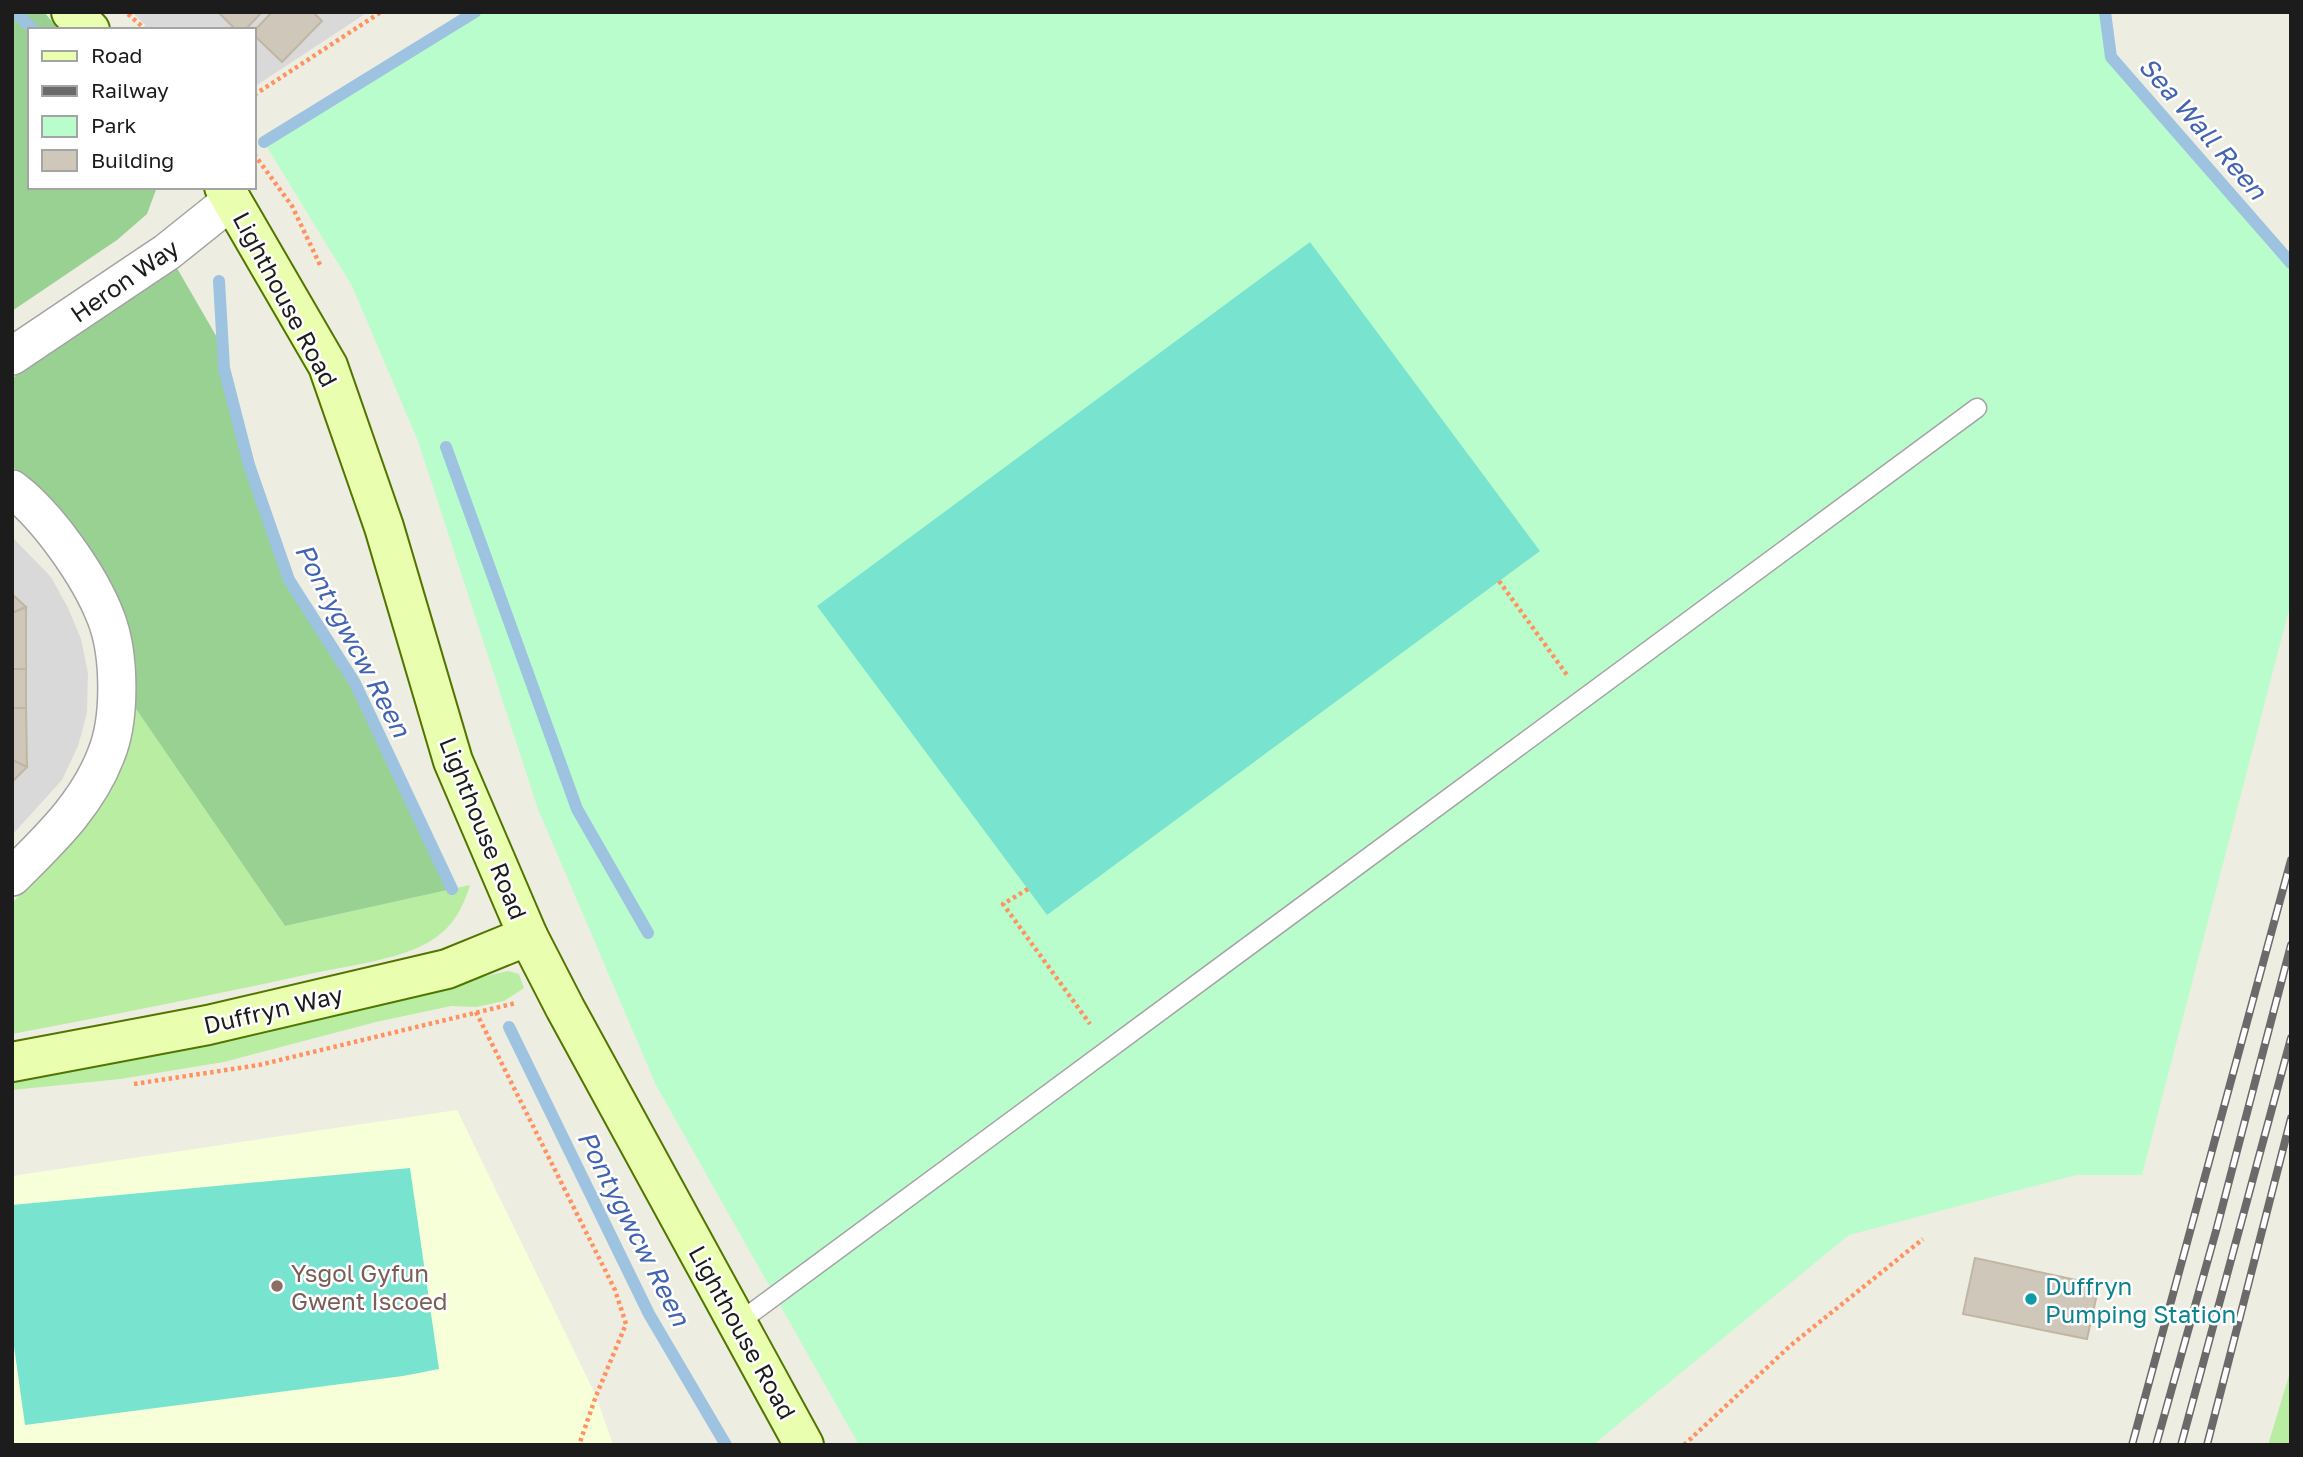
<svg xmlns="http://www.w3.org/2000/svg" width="2303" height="1457" font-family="'Golos Text',sans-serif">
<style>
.residential{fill:#dad9d9}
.education{fill:#f7ffd9}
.grass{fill:#b8eda2}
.forest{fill:#98d192}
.park{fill:#b9fdcc}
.pitch{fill:#78e4d0}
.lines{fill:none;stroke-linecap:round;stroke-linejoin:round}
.stream{stroke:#9dc3e0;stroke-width:12}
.building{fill:#cec7ba;stroke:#c1b6a2;stroke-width:2}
.lane-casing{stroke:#a3a3a3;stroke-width:21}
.street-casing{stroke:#a3a3a3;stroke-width:40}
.secondary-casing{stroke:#517600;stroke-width:42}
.path{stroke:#ff9261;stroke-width:4.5;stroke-dasharray:3.5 3.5;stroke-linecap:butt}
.lane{stroke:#fff;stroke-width:18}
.street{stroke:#fff;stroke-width:37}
.secondary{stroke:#eafeaf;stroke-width:38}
.rail-casing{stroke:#6a6a6a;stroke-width:8}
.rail{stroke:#fff;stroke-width:5;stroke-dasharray:16;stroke-linecap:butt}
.education-dot{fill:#8d6e63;stroke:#fff;stroke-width:2.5}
.culture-dot{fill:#0f9aa8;stroke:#fff;stroke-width:2.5}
.labels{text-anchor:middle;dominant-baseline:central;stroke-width:5;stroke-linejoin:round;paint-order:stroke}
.street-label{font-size:24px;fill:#1c1c1c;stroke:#fff}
.education-label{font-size:24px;fill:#785e54;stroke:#fff;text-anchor:start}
.culture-label{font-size:24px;fill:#0d838f;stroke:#fff;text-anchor:start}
.water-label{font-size:26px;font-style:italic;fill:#4263b2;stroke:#fff}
</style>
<rect width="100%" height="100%" fill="#eeede1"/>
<!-- residential -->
<g class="residential">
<polygon points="132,12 368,12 254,87 254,30 150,30"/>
<polygon points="12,537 51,577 68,608 81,639 88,673 87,713 78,746 62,780 12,835"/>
</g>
<!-- education -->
<polygon class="education" points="457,1110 596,1396 613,1445 12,1445 12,1176"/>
<!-- grass -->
<g class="grass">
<path d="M134 706 285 926 470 885C463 908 453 927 432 940 403 959 348 966 314 973 214 995 113 1015 12 1034V903L92 819 115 781Z"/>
<polygon points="508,971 519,974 524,988 504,1001 476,1007 451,1006 376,1022 224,1062 120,1079 12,1090 12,1073 329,1013"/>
<polygon points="2291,1369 2291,1445 2268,1445"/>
</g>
<!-- forest -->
<g class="forest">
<polygon points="12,12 44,12 59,30 30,30 30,187 157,187 147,214 117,240 12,311"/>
<polygon points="174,263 222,346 224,368 249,465 289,580 355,683 452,889 285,926 134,706 136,668 128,623 111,583 87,544 12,466 12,380 24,365"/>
</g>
<!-- park -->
<polygon class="park" points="475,12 2105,12 2111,57 2291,263 2291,602 2142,1175 2076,1175 1849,1235 1593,1445 859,1445 656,1085 538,809 418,441 352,286 264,142"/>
<!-- pitch -->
<g class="pitch">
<polygon points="1310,242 1540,551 1047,915 817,606"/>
<polygon points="410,1168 439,1369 403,1376 25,1425 12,1332 12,1205"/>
</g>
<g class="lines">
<!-- stream -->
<g class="stream">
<polyline points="15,12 34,30"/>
<polyline points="2105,12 2111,57 2291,263"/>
<polyline points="264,142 475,12"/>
<polyline points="219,281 224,368 249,465 289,580 355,683 452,889"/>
<polyline points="446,447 577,809 648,933"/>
<polyline points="509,1027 649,1314 726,1445"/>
</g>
</g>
<!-- building -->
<g class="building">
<polygon points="218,12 262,12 245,30 236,30"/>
<polygon points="272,12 313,12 322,21 282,62 254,35 254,31"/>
<polygon points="12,594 26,607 12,613"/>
<polygon points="26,607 26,669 12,669 12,613"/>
<rect x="12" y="669" width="14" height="39"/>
<polygon points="12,708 26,708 27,767 12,760"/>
<polygon points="12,760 27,767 12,782"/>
<polygon points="1975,1258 2099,1285 2087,1339 1963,1314"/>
</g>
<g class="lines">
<defs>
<polyline id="lane" points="738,1323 1977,408"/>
<g id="street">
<polyline points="12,356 167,252 232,200"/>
<path d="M12 489C47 515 90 576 106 618 120 654 121 719 106 755 87 805 49 840 12 877"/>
</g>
<g id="secondary">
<polyline points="71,12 90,30"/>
<polyline points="224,187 328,366 384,527 453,761 528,936 565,1008 804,1445"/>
<polyline points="12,1062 208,1025 447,969 528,936"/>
</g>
</defs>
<!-- lane casing -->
<use href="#lane" class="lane-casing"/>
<!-- street casing -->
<use href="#street" class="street-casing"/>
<!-- secondary casing -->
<use href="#secondary" class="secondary-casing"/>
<!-- path -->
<g class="path">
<polyline points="128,14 146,30"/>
<polyline points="254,95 381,12"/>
<polyline points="254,154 292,206 321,267"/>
<polyline points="1499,581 1567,675"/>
<polyline points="1028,889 1003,904 1090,1024"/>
<polyline points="476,1012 615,1290 626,1324 596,1396 579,1445"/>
<polyline points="134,1084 259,1065 516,1003"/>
<polyline points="1684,1445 1791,1345 1923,1239"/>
</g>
<!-- lane -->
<use href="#lane" class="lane"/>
<!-- street -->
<use href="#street" class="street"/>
<!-- secondary -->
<use href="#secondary" class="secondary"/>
<defs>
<g id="rail">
<polyline points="2132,1445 2291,860"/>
<polyline points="2156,1445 2216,1231 2291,945"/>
<polyline points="2181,1445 2291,1038"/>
<polyline points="2207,1445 2291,1118"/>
</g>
</defs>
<!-- rail casing -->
<use href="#rail" class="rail-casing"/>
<!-- rail -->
<use href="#rail" class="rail"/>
</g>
<!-- markers -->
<circle class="education-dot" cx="277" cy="1286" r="7"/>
<circle class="culture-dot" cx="2031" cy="1299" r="7"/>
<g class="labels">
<!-- street labels -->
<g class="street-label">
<text transform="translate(124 280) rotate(-35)">Heron Way</text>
<text transform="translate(286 299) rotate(62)">Lighthouse Road</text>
<text transform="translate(484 828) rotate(68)">Lighthouse Road</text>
<text transform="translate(273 1009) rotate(-13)">Duffryn Way</text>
<text transform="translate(743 1332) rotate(61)">Lighthouse Road</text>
</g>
<!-- education labels -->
<g class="education-label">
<text x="291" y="1272">Ysgol Gyfun<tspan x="291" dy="28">Gwent Iscoed</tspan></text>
</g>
<!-- culture labels -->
<g class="culture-label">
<text x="2045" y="1285">Duffryn<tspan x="2045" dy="28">Pumping Station</tspan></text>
</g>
<!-- water labels -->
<g class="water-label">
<text transform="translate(2203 128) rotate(49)">Sea Wall Reen</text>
<text transform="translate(353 640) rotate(62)">Pontygwcw Reen</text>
<text transform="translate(634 1228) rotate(63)">Pontygwcw Reen</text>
</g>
</g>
<!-- border -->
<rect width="2303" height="1457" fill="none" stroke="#1c1c1c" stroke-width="28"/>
<!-- legend -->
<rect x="28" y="28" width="228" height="161" fill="#ffffff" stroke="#a4a4a4" stroke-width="2"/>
<rect x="42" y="51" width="35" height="10" fill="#eafeaf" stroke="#a4a4a4" stroke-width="2"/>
<text x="91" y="63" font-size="21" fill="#1c1c1c">Road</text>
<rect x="42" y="86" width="35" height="10" fill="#6a6a6a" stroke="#a4a4a4" stroke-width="2"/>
<text x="91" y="98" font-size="21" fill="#1c1c1c">Railway</text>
<rect x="42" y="116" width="35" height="21" fill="#b9fdcc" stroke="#a4a4a4" stroke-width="2"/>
<text x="91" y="133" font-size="21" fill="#1c1c1c">Park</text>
<rect x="42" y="150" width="35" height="21" fill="#cec7ba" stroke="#a4a4a4" stroke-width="2"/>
<text x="91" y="168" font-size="21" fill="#1c1c1c">Building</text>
</svg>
